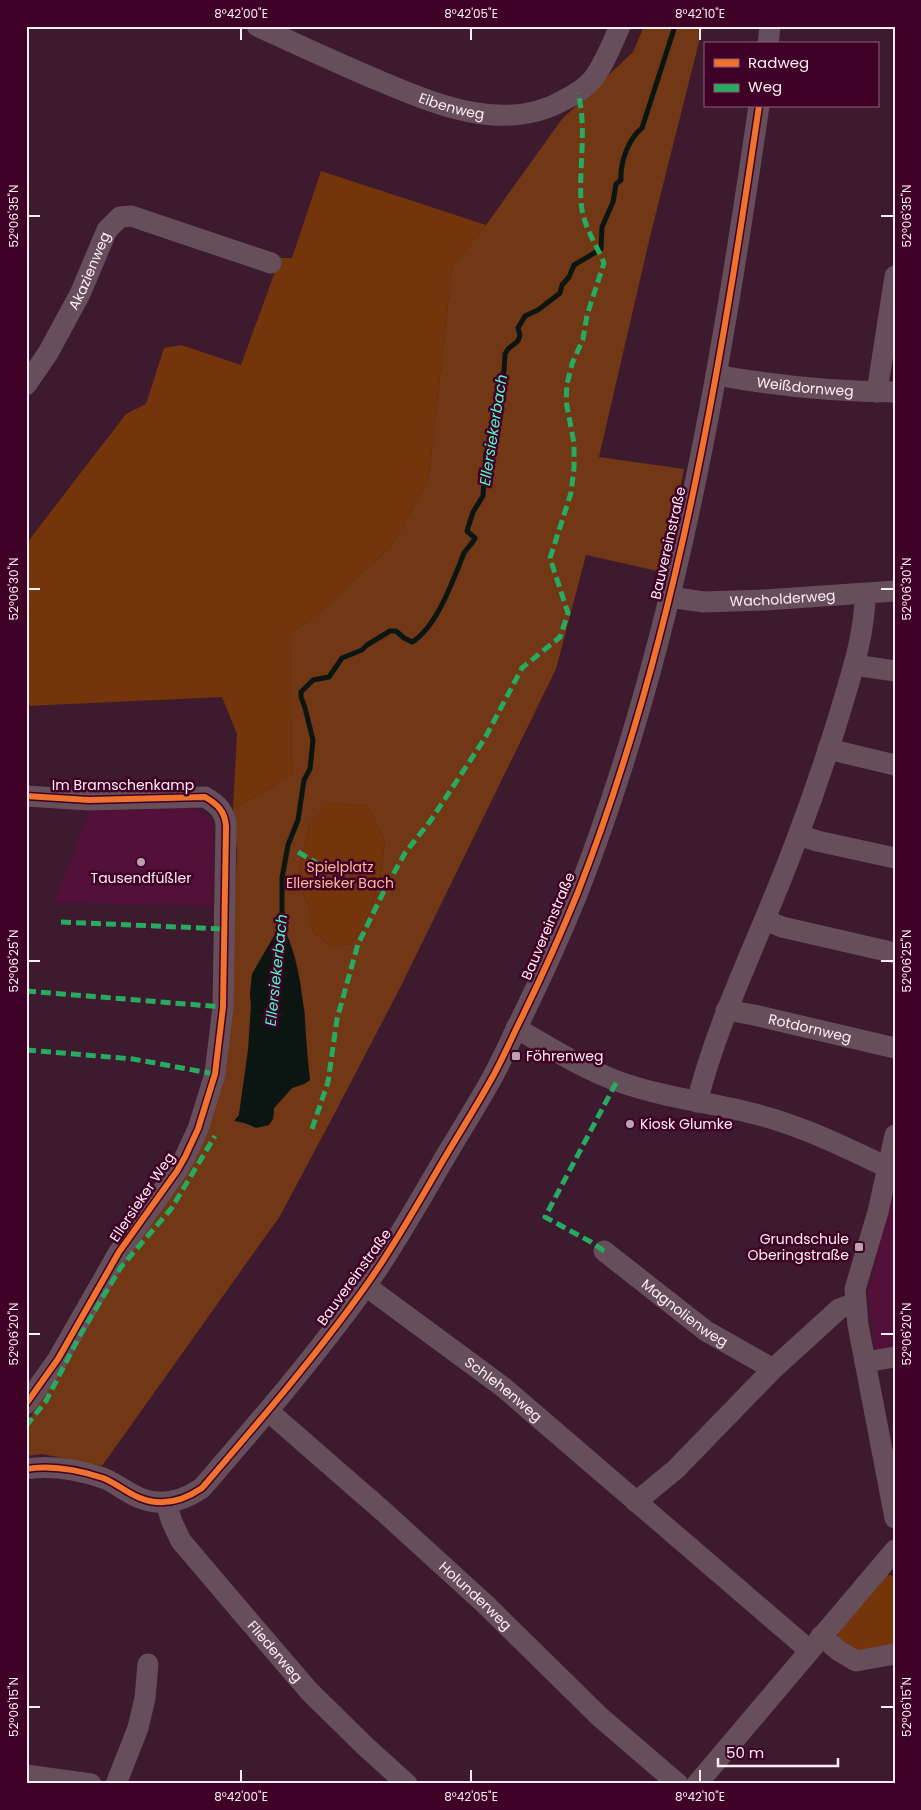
<svg xmlns="http://www.w3.org/2000/svg" width="921" height="1810" font-family="Poppins,sans-serif">
<style>
.built{fill:#531038}
.green{fill:#74350b}
.forest{fill:#723715;fill-rule:evenodd}
.water{fill:#0b1613}
.lines{fill:none;stroke-linecap:round;stroke-linejoin:round}
.stream{stroke:#0b1613;stroke-width:5}
.minor{stroke:#674e5b;stroke-width:21}
.quiet{stroke:#26ab63;stroke-width:5;stroke-dasharray:10 5;stroke-linecap:butt}
.cycleway-casing{stroke:#400127;stroke-width:9}
.cycleway{stroke:#ef722f;stroke-width:6}
.ticks{fill:none;stroke:#fdedf4;stroke-width:2}
.poi-dot{fill:#baa3af;stroke:#400127;stroke-width:2}
.labels{text-anchor:middle;dominant-baseline:central;stroke-width:5;stroke-linejoin:round;paint-order:stroke}
.street-label{font-size:14px;fill:#fdedf4;stroke:#400127}
.park-label{font-size:14px;fill:#feb993;stroke:#400127}
.poi-label{font-size:14px;fill:#fdedf4;stroke:#400127;text-anchor:start}
.water-label{font-size:15px;font-style:italic;fill:#4cfcca;stroke:#400127}
.neatline{fill:none;stroke:#fdedf4;stroke-width:2}
.ticks-label{font-size:12px;text-anchor:middle;fill:#fdedf4}
</style>
<rect width="100%" height="100%" fill="#3d1a2e"/>
<!-- built -->
<g class="built">
<polygon points="189,808 199,811 214,822 212,906 54,902 90,811"/>
<polygon points="895,1196 895,1351 880,1352 875,1349 868,1292 884,1225"/>
</g>
<!-- green -->
<g class="green">
<polygon points="321,171 486,225 452,266 428,480 392,545 323,609 290,635 292,775 233,809 237,734 222,697 26,706 26,544 126,414 146,404 164,348 181,345 241,365 280,258 292,258"/>
<polygon points="331,803 368,806 385,843 379,886 363,929 350,944 332,947 313,932 309,907 297,878 310,823"/>
<polygon points="883,1575 891,1575 895,1578 895,1650 859,1656 838,1640 838,1629"/>
</g>
<!-- forest -->
<path class="forest" d="M644 26H703L649 241 599 457 684 469 662 572 586 555 556 669 401 986 338 1107 280 1216 102 1466 42 1454 26 1456V1425L131 1244 191 1162 232 952 237 852 233 809 292 775 290 635 323 609 392 545 428 480 452 266 486 225 562 119 633 52ZM331 803 368 806 385 843 379 886 363 929 350 944 332 947 313 932 309 907 297 878 310 823ZM289 938 305 1013 306 1053 310 1080 304 1084 292 1088 274 1108 273 1119 256 1127 235 1120 239 1115C244 1078 254 1030 250 993Z"/>
<!-- water -->
<path class="water" d="M283 927C306 971 304 1031 310 1080L304 1084 292 1088 274 1108 273 1119 269 1125 256 1128 245 1123 234 1121 239 1115 248 1050 251 1005 250 993 252 974 278 929Z"/>
<g class="lines">
<!-- stream -->
<path class="stream" d="M282 934V878L288 845 298 820 304 780 310 769 313 740 305 708 301 697V692L313 680 329 677 342 658 362 650 367 645 390 631H396L404 638 412 642C437 627 453 580 464 553 467 548 473 543 475 538L467 531 473 512 483 496 486 453 496 430 499 386 504 371 505 354 508 349 518 341 520 335 518 328 525 316 538 310 560 293 562 285 569 277 574 265 601 249 602 227 613 202 616 184 621 180C620 163 628 139 642 128L675 26"/>
<!-- minor -->
<g class="minor">
<path id="s1" d="M257 26C294 43 331 60 368 76 428 101 501 136 564 100 574 95 584 89 592 80 604 65 612 44 620 26"/>
<polyline points="768,44 770,26"/>
<path id="s2" d="M716 375C776 386 834 392 895 392"/>
<path id="s3" d="M26 385 48 353 80 294 107 230 120 217 131 216 271 263"/>
<polyline points="877,392 895,276"/>
<path id="s4" d="M669 597 704 602 765 600 895 591"/>
<polyline points="854,665 895,671"/>
<polyline points="828,749 895,765"/>
<path d="M26 796 89 800 205 797C217 804 225 811 226 826L223 1007 215 1074 198 1129 185 1157 177 1171 119 1252 58 1359 26 1404"/>
<polyline points="799,835 817,841 895,858"/>
<polyline points="765,920 782,927 895,953"/>
<path id="s5" d="M726 1010 754 1015 895 1048"/>
<path d="M516 1028C549 1047 582 1068 617 1081 661 1097 707 1102 751 1113 799 1124 844 1147 889 1168"/>
<path d="M697 1102C713 1039 739 981 764 921 792 855 817 787 838 719 850 678 865 636 865 594"/>
<polyline points="895,1135 878,1212 855,1289 858,1325 895,1518"/>
<path id="s6" d="M604 1251 706 1331 773 1369"/>
<path id="s7" d="M366 1286 503 1387 809 1650"/>
<polyline points="865,1362 895,1357"/>
<path id="s8" d="M268 1411 384 1512 485 1604 600 1717 678 1784"/>
<path d="M26 1469C51 1465 79 1470 103 1478 116 1483 127 1493 140 1498 162 1507 183 1501 202 1488 258 1423 315 1357 365 1287 393 1248 417 1205 441 1164 458 1135 476 1107 492 1078 503 1058 512 1037 522 1017 542 976 561 934 578 892 676 641 720 372 759 106"/>
<polyline points="636,1502 676,1469 773,1369 839,1309 855,1303"/>
<path id="s9" d="M166 1503 172 1522 181 1541 243 1614 309 1691 365 1746 407 1784"/>
<polyline points="821,1636 839,1651 856,1661 895,1654"/>
<polyline points="26,1775 91,1784"/>
<polyline points="116,1784 138,1728 145,1698 148,1664"/>
<polyline points="697,1784 895,1550"/>
</g>
<!-- quiet -->
<g class="quiet">
<polyline points="298,852 323,867"/>
<polyline points="61,922 225,929"/>
<polyline points="26,991 223,1007"/>
<polyline points="26,1050 133,1059 215,1074"/>
<path d="M312 1129 328 1082 337 1019 358 944 386 887 405 853 431 820 485 738 522 668 560 637 568 613 550 558 571 493 574 468V443L566 401 567 384 572 364 583 339 587 315 604 263C595 242 582 224 581 201 579 165 587 128 578 93"/>
<polyline points="604,1251 591,1242 545,1217 617,1081"/>
<polyline points="26,1426 46,1401 80,1335 121,1267 171,1209 215,1136"/>
</g>
<defs>
<g id="cycleway">
<path d="M26 796 89 800 205 797C217 804 225 811 226 826L223 1007 215 1074 198 1129 185 1157 177 1171 119 1252 58 1359 26 1404"/>
<path d="M26 1469C51 1465 79 1470 103 1478 116 1483 127 1493 140 1498 162 1507 183 1501 202 1488 258 1423 315 1357 365 1287 393 1248 417 1205 441 1164 458 1135 476 1107 492 1078 503 1058 512 1037 522 1017 542 976 561 934 578 892 676 641 720 372 759 106"/>
</g>
</defs>
<!-- cycleway casing -->
<use href="#cycleway" class="cycleway-casing"/>
<!-- cycleway -->
<use href="#cycleway" class="cycleway"/>
</g>
<!-- ticks -->
<path class="ticks" d="M241 28V40M471 28V40M700 28V40M28 216H40M881 216H894M28 589H40M881 589H894M28 961H40M881 961H894M28 1334H40M881 1334H894M28 1707H40M881 1707H894M241 1770V1782M471 1770V1782M700 1770V1782"/>
<!-- markers -->
<g class="poi-dot">
<circle cx="141" cy="862" r="5"/>
<rect x="511" y="1051" width="10" height="10" rx="2.5"/>
<circle cx="630" cy="1124" r="5"/>
<rect x="854" y="1242" width="10" height="10" rx="2.5"/>
</g>
<g class="labels">
<!-- street labels -->
<g class="street-label">
<text stroke="none"><textPath href="#s1" startOffset="211">Eibenweg</textPath></text>
<text stroke="none"><textPath href="#s3" startOffset="131">Akazienweg</textPath></text>
<text stroke="none"><textPath href="#s2" startOffset="90">Weißdornweg</textPath></text>
<text transform="translate(668 543) rotate(-77)">Bauvereinstraße</text>
<text stroke="none"><textPath href="#s4" startOffset="114">Wacholderweg</textPath></text>
<text x="123" y="785">Im Bramschenkamp</text>
<text transform="translate(548 926) rotate(-67)">Bauvereinstraße</text>
<text stroke="none"><textPath href="#s5" startOffset="86">Rotdornweg</textPath></text>
<text transform="translate(142 1197) rotate(-56)">Ellersieker Weg</text>
<text transform="translate(354 1277) rotate(-54)">Bauvereinstraße</text>
<text stroke="none"><textPath href="#s6" startOffset="102">Magnolienweg</textPath></text>
<text stroke="none"><textPath href="#s7" startOffset="172">Schlehenweg</textPath></text>
<text stroke="none"><textPath href="#s8" startOffset="278">Holunderweg</textPath></text>
<text stroke="none"><textPath href="#s9" startOffset="186">Fliederweg</textPath></text>
</g>
<!-- park labels -->
<g class="park-label">
<text x="340" y="867">Spielplatz<tspan x="340" dy="16">Ellersieker Bach</tspan></text>
</g>
<!-- poi labels -->
<g class="poi-label">
<text x="141" y="878" text-anchor="middle">Tausendfüßler</text>
<text x="526" y="1056">Föhrenweg</text>
<text x="640" y="1124">Kiosk Glumke</text>
<text x="849" y="1239" text-anchor="end">Grundschule<tspan x="849" dy="16">Oberingstraße</tspan></text>
</g>
<!-- water labels -->
<g class="water-label">
<text transform="translate(493 430) rotate(-81)">Ellersiekerbach</text>
<text transform="translate(276 970) rotate(-84)">Ellersiekerbach</text>
</g>
</g>
<!-- border -->
<rect width="921" height="1810" fill="none" stroke="#400127" stroke-width="55"/>
<!-- legend -->
<rect x="704" y="42" width="175" height="65" fill="#400127" stroke="#8c5f79"/>
<rect x="714" y="59" width="25" height="8" fill="#ef722f" stroke="#8c5f79"/>
<text x="748" y="68" font-size="15" fill="#fdedf4">Radweg</text>
<rect x="714" y="84" width="25" height="8" fill="#26ab63" stroke="#8c5f79"/>
<text x="748" y="92" font-size="15" fill="#fdedf4">Weg</text>
<!-- scale -->
<path d="M718 1758v8h120v-8" fill="none" stroke="#fdedf4" stroke-width="2.5"/>
<text x="726" y="1758" font-size="15" fill="#fdedf4" stroke="#400127" stroke-width="4" paint-order="stroke">50 m</text>
<rect x="28" y="28" width="866" height="1754" class="neatline"/>
<g class="ticks-label">
<text x="241" y="18">8°42'00"E</text>
<text x="471" y="18">8°42'05"E</text>
<text x="700" y="18">8°42'10"E</text>
<text transform="translate(14 216) rotate(-90)" y="4">52°06'35"N</text>
<text transform="translate(907 216) rotate(-90)" y="4">52°06'35"N</text>
<text transform="translate(14 589) rotate(-90)" y="4">52°06'30"N</text>
<text transform="translate(907 589) rotate(-90)" y="4">52°06'30"N</text>
<text transform="translate(14 961) rotate(-90)" y="4">52°06'25"N</text>
<text transform="translate(907 961) rotate(-90)" y="4">52°06'25"N</text>
<text transform="translate(14 1334) rotate(-90)" y="4">52°06'20"N</text>
<text transform="translate(907 1334) rotate(-90)" y="4">52°06'20"N</text>
<text transform="translate(14 1707) rotate(-90)" y="4">52°06'15"N</text>
<text transform="translate(907 1707) rotate(-90)" y="4">52°06'15"N</text>
<text x="241" y="1801">8°42'00"E</text>
<text x="471" y="1801">8°42'05"E</text>
<text x="700" y="1801">8°42'10"E</text>
</g>
</svg>
